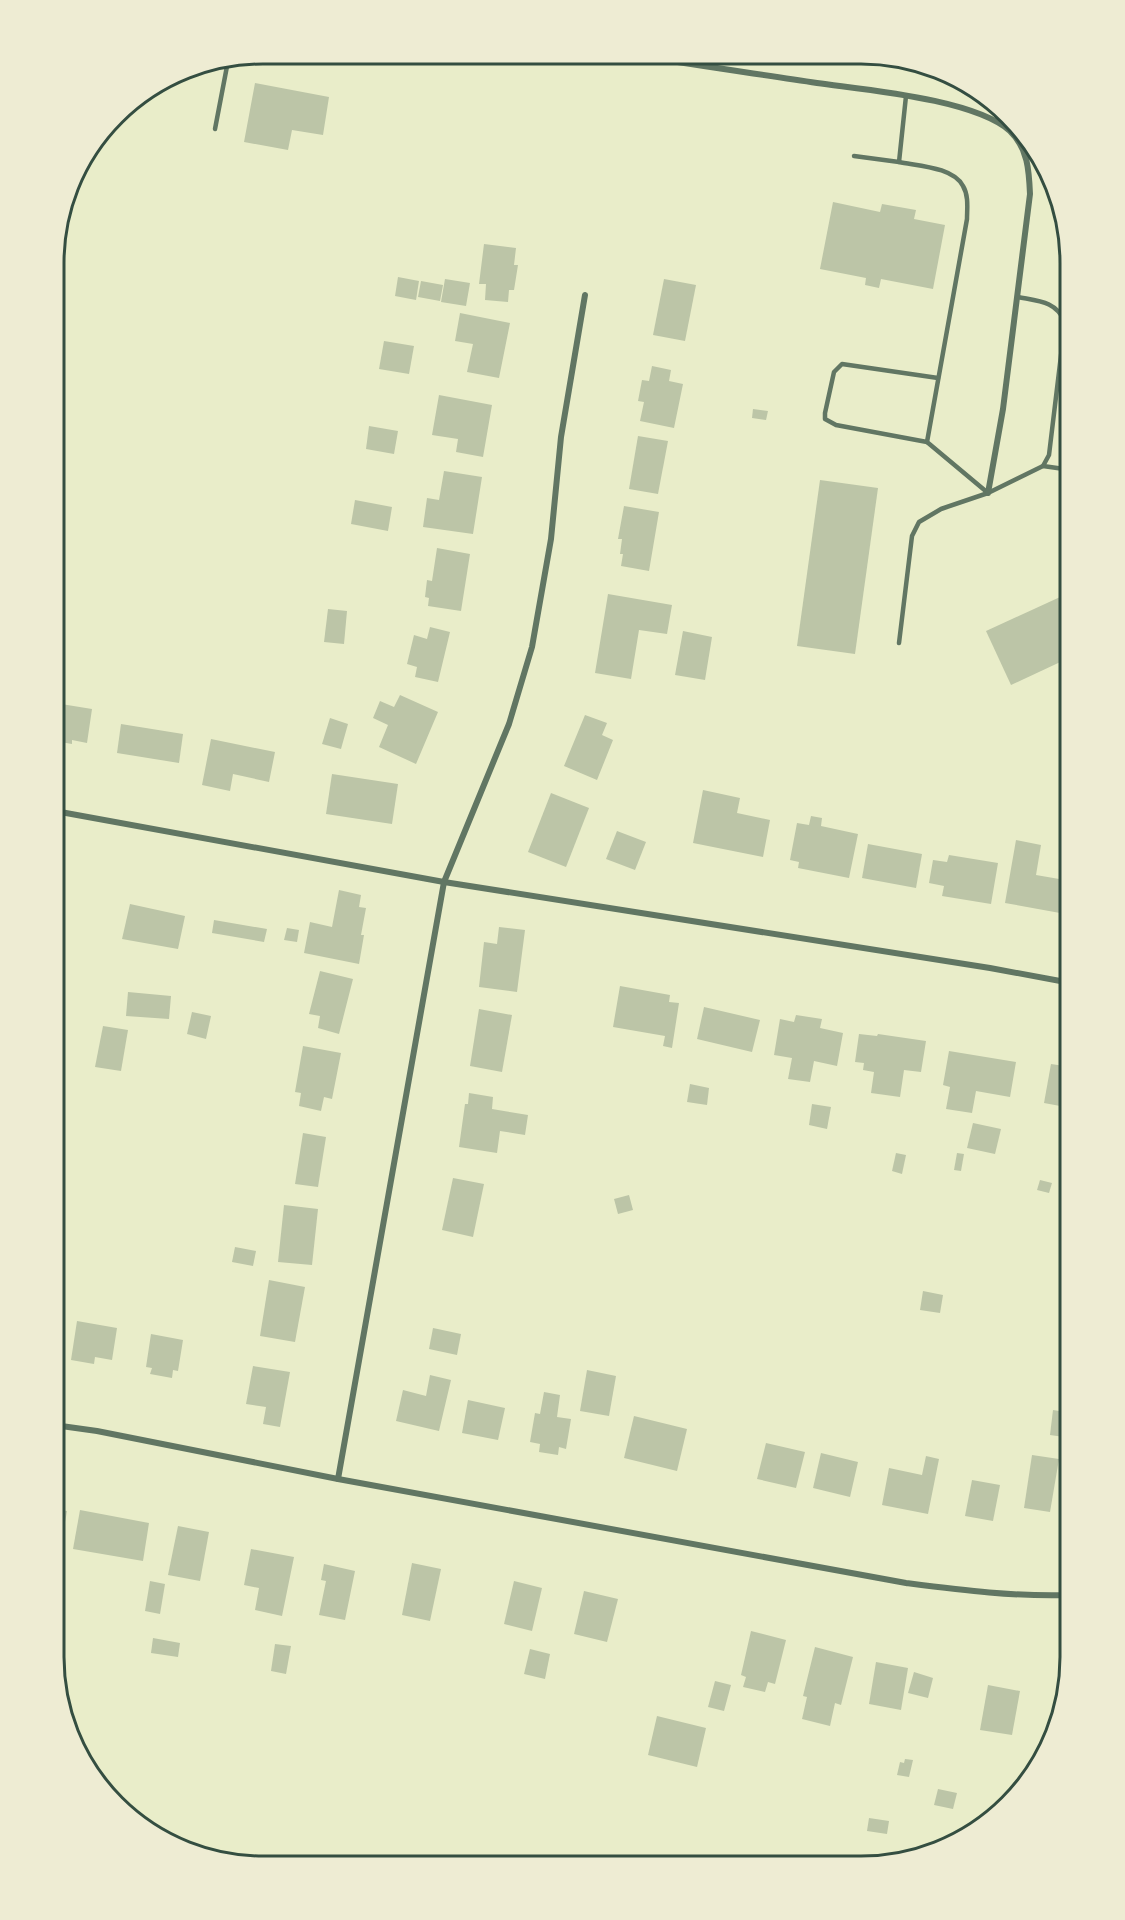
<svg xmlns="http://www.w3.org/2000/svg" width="1125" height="1920" font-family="Roboto,sans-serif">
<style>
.building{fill:#bcc5a7}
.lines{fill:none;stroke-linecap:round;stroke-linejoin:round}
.service{stroke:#617663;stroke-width:4.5}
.minor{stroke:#617663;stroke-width:6}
.rim{fill:none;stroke:#344e41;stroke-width:3}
</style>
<rect width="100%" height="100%" fill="#e9edc9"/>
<!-- building -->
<g class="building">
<polygon points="255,83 329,97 323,135 292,130 288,150 244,142"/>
<polygon points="833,202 880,212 882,204 916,210 914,219 945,225 933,289 881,279 879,288 865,285 866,278 820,269"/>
<polygon points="484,244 516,248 514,265 518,265 514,290 509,290 508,302 485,300 486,284 479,284"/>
<polygon points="398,277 419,281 416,300 395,296"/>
<polygon points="445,279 470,283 466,306 441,302"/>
<polygon points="664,279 696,285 685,341 653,335"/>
<polygon points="421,281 443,285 440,301 418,297"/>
<polygon points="460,313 510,323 499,378 467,372 473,344 455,341"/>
<polygon points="384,341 414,346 409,374 379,369"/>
<polygon points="1068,357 1071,357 1071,456 1062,455 1067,411 1062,410"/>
<polygon points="652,366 671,370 669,381 683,384 674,428 640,421 644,402 638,401 642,380 649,381"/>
<polygon points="439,395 492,405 483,457 456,452 458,439 432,435"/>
<polygon points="753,409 768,411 766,420 752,418"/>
<polygon points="369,426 398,431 394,454 366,449"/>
<polygon points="638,436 668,441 658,494 629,489"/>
<polygon points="444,471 482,477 473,534 423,527 427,498 439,500"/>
<polygon points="820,480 878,488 855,654 797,646"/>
<polygon points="355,500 392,507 388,531 351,524"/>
<polygon points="624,506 659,512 649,571 621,566 623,554 620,554 622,539 618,539"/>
<polygon points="437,548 470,554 461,611 428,606 429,598 425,597 427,580 432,581"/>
<polygon points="1071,592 1071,657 1011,685 986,631"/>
<polygon points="608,594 672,605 667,634 639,630 631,679 595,673"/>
<polygon points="328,609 347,611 344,644 324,642"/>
<polygon points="430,627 450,632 438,682 415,677 417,667 407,664 414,635 427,639"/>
<polygon points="683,631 712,637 705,680 675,675"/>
<polygon points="400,695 438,712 416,764 379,747 388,725 373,718 380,701 394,707"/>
<polygon points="55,703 92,709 87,743 72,740 72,744 55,741"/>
<polygon points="585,715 607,723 602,735 613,740 597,780 564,766"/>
<polygon points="330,718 348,724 341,749 322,744"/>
<polygon points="121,724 183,734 179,763 117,753"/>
<polygon points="211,739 275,752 269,782 233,774 230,791 202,785"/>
<polygon points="332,774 398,784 392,824 326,814"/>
<polygon points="703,790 740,798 737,813 770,820 763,857 693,843"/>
<polygon points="551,793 589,808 566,867 528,852"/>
<polygon points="811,816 822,818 821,826 858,834 849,878 798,868 799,862 790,860 797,823 809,825"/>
<polygon points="617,831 646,842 635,870 606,859"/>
<polygon points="1016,840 1041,845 1036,875 1065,880 1060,913 1005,903"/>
<polygon points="868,844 922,854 916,888 862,878"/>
<polygon points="949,855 998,863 991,904 942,896 944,886 929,883 933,860 947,862"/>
<polygon points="339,890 361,895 359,907 366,908 361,935 364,935 359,964 304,953 310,922 332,927"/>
<polygon points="130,904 185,916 178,949 122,939"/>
<polygon points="214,920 267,929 264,942 212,933"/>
<polygon points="499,927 525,930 517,992 479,987 484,942 497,944"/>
<polygon points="287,928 299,930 297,942 284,940"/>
<polygon points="320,971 353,979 339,1034 318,1028 320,1016 309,1014"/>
<polygon points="620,986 670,995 669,1002 679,1003 672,1048 663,1046 665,1036 613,1027"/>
<polygon points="128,992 171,996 169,1019 126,1016"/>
<polygon points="704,1007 760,1020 752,1052 697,1039"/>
<polygon points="479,1009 512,1015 502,1072 470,1066"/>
<polygon points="192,1012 211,1016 206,1039 187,1034"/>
<polygon points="796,1015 822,1019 820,1028 843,1033 837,1066 814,1061 810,1082 788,1079 792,1058 774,1055 780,1019 794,1022"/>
<polygon points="103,1026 128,1030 121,1071 95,1067"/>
<polygon points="859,1034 877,1036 878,1034 926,1041 921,1072 904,1070 900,1097 871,1093 874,1072 863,1070 864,1063 855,1062"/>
<polygon points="303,1046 341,1053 332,1099 324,1097 321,1111 299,1106 301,1093 295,1092"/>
<polygon points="949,1051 1016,1062 1010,1097 976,1091 972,1113 946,1109 950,1087 943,1085"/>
<polygon points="1051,1064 1071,1067 1071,1108 1044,1103"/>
<polygon points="690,1084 709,1088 707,1105 687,1102"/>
<polygon points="469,1093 493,1097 492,1109 528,1115 525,1135 500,1131 497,1153 459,1147 465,1104 468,1104"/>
<polygon points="812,1104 831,1107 827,1129 809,1125"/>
<polygon points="973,1123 1001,1129 995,1154 967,1148"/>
<polygon points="303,1133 326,1137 318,1187 295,1184"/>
<polygon points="896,1153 906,1155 902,1174 892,1171"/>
<polygon points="957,1153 964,1154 961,1171 954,1170"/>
<polygon points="453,1178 484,1184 473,1237 442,1230"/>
<polygon points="1040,1180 1052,1183 1049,1193 1037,1190"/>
<polygon points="629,1195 633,1210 618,1214 614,1199"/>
<polygon points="284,1205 318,1209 312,1265 278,1262"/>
<polygon points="235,1247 256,1251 253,1266 232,1262"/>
<polygon points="269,1280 305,1287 295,1342 260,1336"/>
<polygon points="923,1291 943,1295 940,1313 920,1310"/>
<polygon points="77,1321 117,1328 112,1360 95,1357 94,1364 71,1360"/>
<polygon points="433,1328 461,1334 457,1355 429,1349"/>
<polygon points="151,1334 183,1340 178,1371 173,1370 172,1378 150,1374 152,1368 146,1367"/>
<polygon points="253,1366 290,1372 280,1427 263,1424 266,1407 246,1404"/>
<polygon points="587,1370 616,1376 609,1416 580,1411"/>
<polygon points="430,1375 451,1380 439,1431 396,1421 403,1390 426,1396"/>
<polygon points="544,1392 560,1395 557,1417 571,1419 566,1449 559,1447 558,1455 539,1452 540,1444 530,1442 535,1413 540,1414"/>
<polygon points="468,1400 505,1408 498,1440 462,1433"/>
<polygon points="1053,1410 1071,1413 1071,1438 1050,1435"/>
<polygon points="634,1416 687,1429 677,1471 624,1458"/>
<polygon points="766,1443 805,1452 796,1488 757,1479"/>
<polygon points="821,1453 858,1462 850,1497 813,1488"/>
<polygon points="1032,1455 1059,1459 1050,1512 1024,1508"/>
<polygon points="926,1456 939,1459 928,1514 882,1505 889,1468 922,1475"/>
<polygon points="972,1480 1000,1485 993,1521 965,1516"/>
<polygon points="54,1509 67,1511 62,1539 54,1537"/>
<polygon points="80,1510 149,1523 143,1561 73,1549"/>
<polygon points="178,1526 209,1532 200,1581 168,1575"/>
<polygon points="251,1549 294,1557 282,1616 255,1610 259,1588 244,1585"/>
<polygon points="412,1563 441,1569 430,1621 402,1615"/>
<polygon points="324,1564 355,1571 345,1620 319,1615 326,1581 321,1580"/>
<polygon points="150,1581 165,1584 160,1614 145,1611"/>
<polygon points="514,1581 542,1588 532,1631 504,1624"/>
<polygon points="584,1591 618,1599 607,1642 574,1634"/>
<polygon points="751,1631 786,1640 775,1684 768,1682 765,1692 743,1687 746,1677 741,1675"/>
<polygon points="153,1638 180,1643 178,1657 151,1653"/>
<polygon points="275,1644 291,1646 286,1674 271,1671"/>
<polygon points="815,1647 853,1657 841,1705 835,1703 830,1726 802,1719 807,1697 803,1696"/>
<polygon points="530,1649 550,1654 545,1679 524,1674"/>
<polygon points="876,1662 908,1668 901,1710 869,1704"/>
<polygon points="914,1672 933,1678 928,1698 908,1693"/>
<polygon points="715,1681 731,1685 724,1711 708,1707"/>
<polygon points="988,1685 1020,1691 1012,1735 980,1730"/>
<polygon points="657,1716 706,1728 697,1767 648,1755"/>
<polygon points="905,1759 913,1760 909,1777 897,1775 900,1762 904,1763"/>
<polygon points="938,1789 957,1793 953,1809 934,1805"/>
<polygon points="869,1818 889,1821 887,1834 867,1831"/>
</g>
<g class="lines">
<!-- service -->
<g class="service">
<polyline points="215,129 228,61"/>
<polyline points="854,156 899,162 906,96"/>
<path d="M899 162C918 166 953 167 963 186 969 196 967 209 967 219L927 442 988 493"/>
<polyline points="1061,312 1071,308"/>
<polyline points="927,442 836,425 825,419 825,413 834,372 842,364 938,378"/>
<polyline points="1043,466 1071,470"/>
<path d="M899 643 912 536 919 522 941 509 988 493 1043 466 1049 455 1065 322C1056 301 1038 301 1018 297"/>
</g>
<!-- minor -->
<g class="minor">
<path d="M641 56C700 66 759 74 817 83 866 90 974 99 1010 131 1028 148 1029 171 1030 194L1003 409 988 493"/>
<polyline points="55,811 444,882 990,968 1071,983"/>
<path d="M54 1425 97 1431 338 1479 906 1583C961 1590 1015 1597 1071 1595"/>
<polyline points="338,1479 444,882 509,724 532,647 551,539 561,437 585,295"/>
</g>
</g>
<!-- crop -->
<path d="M0 0H1125V1920H0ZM263 64H861A199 199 0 0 1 1060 263V1657A199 199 0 0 1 861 1856H263A199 199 0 0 1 64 1657V263A199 199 0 0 1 263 64Z" fill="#eeecd3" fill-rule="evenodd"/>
<path class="rim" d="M263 64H861A199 199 0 0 1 1060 263V1657A199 199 0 0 1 861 1856H263A199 199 0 0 1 64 1657V263A199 199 0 0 1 263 64Z"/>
</svg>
